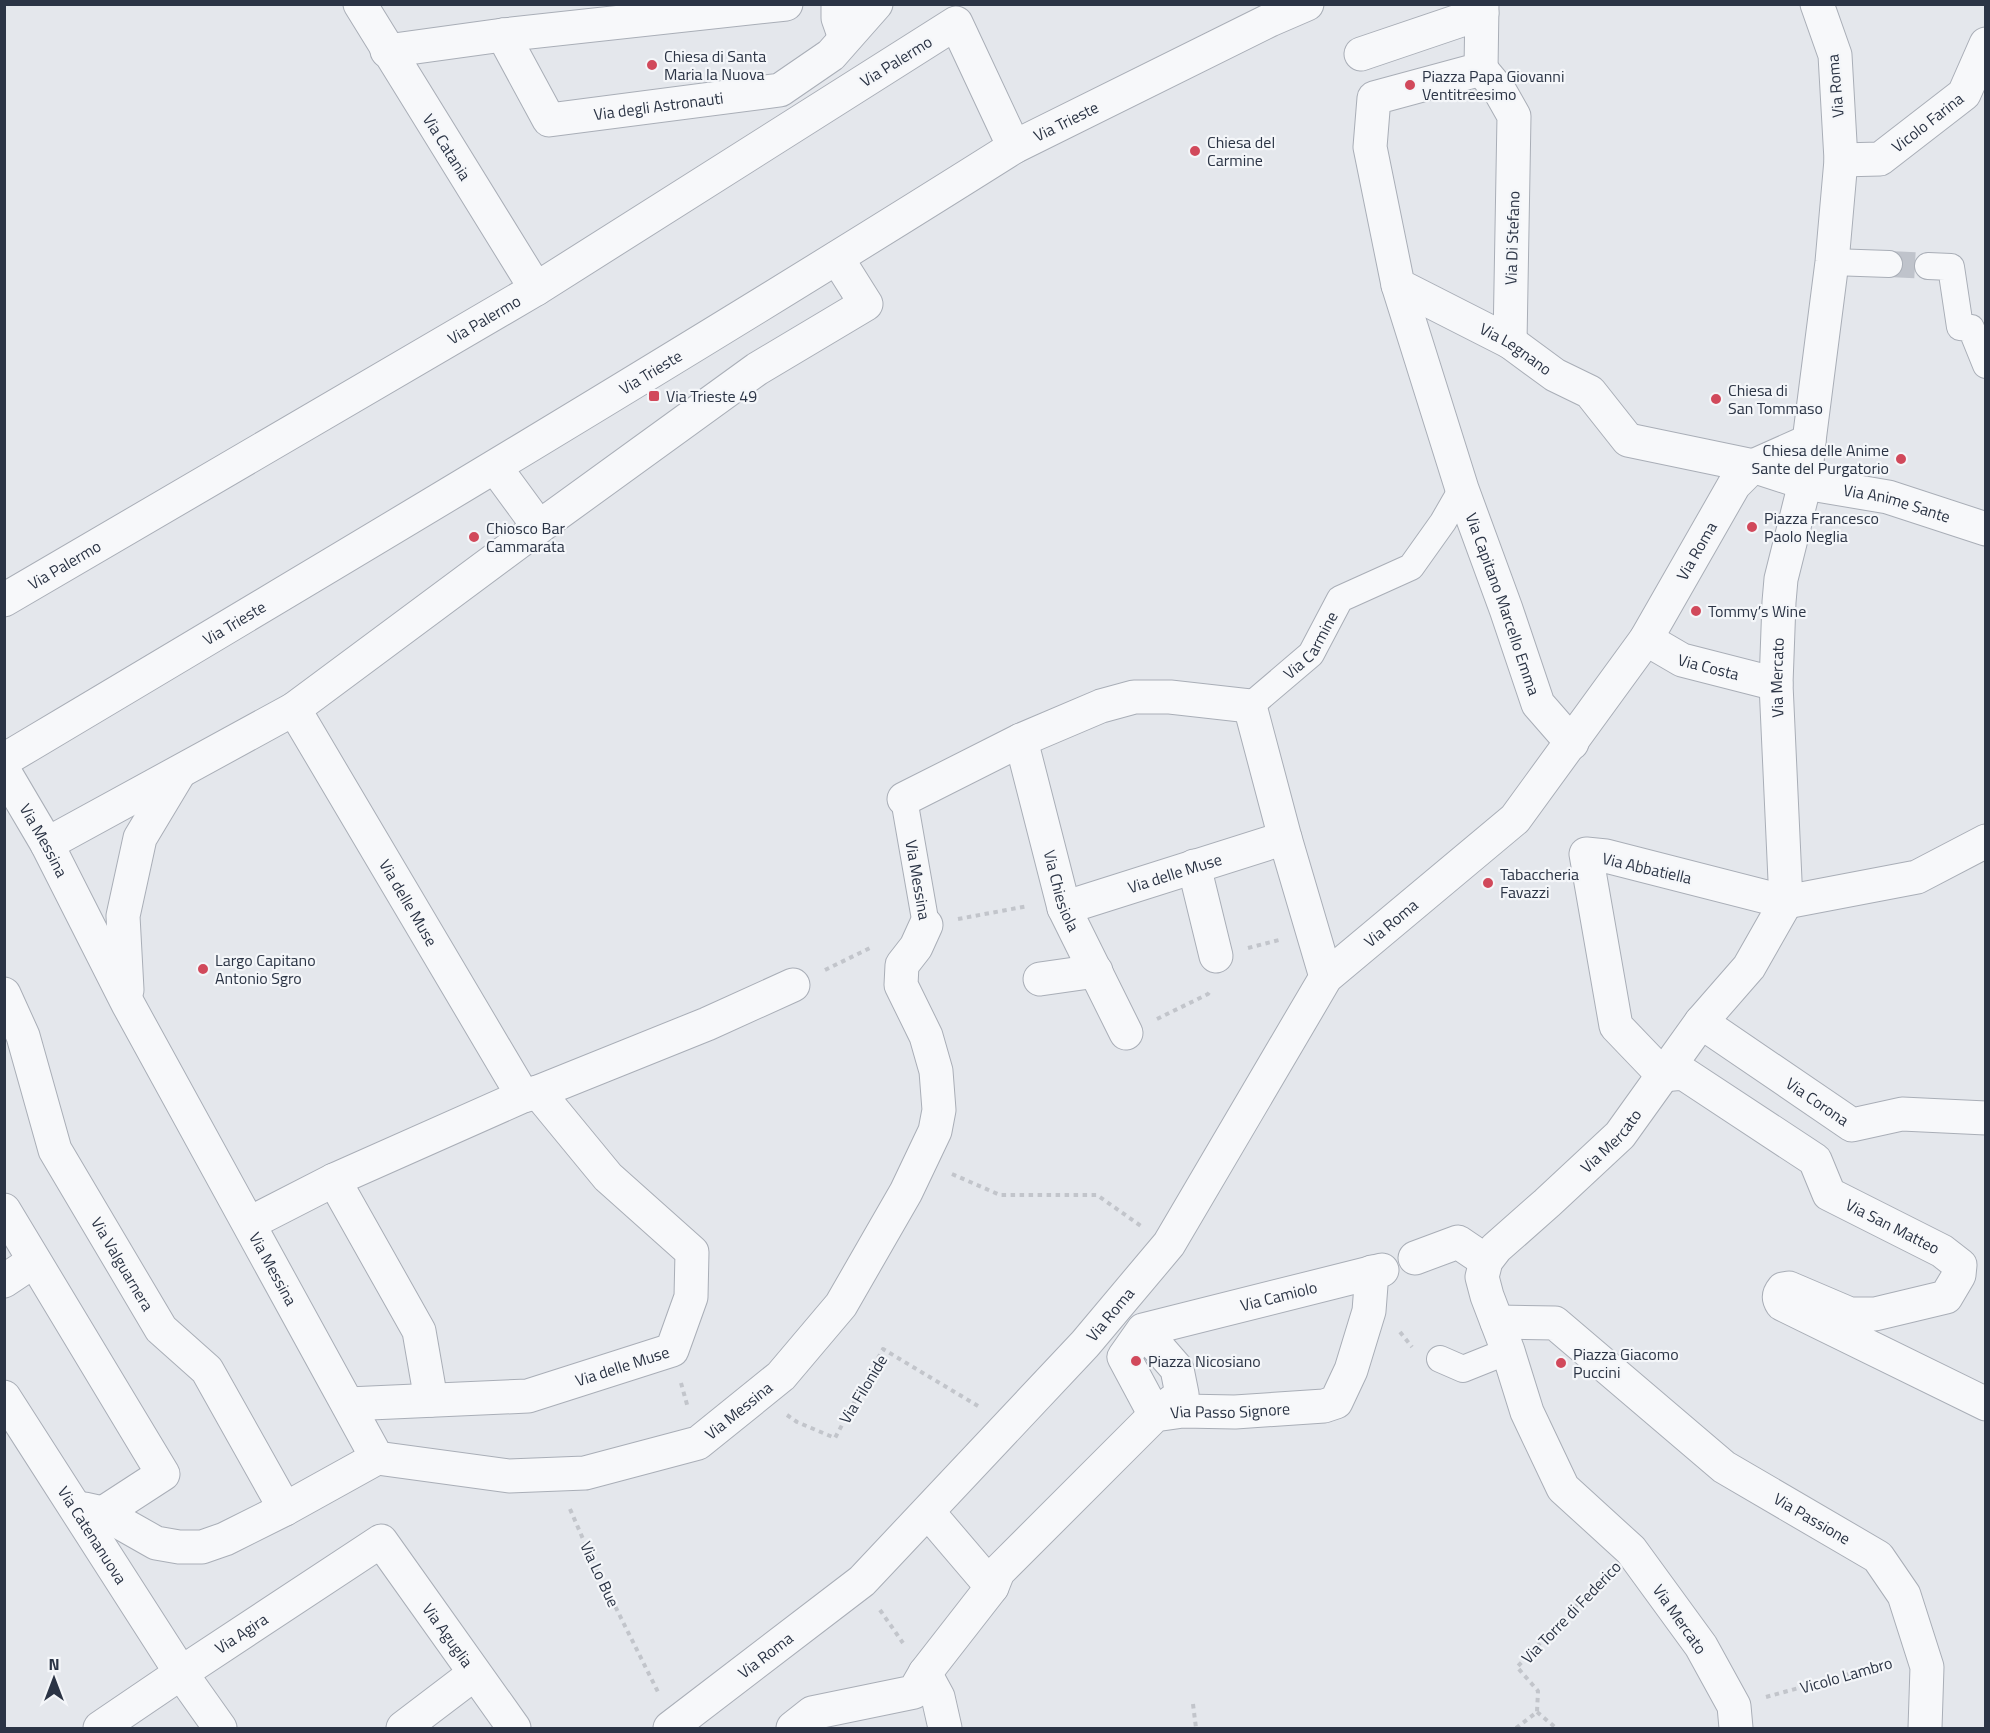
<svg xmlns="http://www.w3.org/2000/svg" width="1990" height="1733" font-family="'Titillium Web',sans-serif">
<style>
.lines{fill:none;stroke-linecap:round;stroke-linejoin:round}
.pedestrian-tunnel{stroke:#bfc3cb;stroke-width:26;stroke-dasharray:26 13;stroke-linecap:butt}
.pedestrian-casing{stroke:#a9aeb7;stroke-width:28}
.minor-casing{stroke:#a9aeb7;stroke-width:35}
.tertiary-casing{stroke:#a9aeb7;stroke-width:35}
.path{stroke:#c2c5cb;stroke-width:4;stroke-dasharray:4.5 4.5;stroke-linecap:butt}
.pedestrian{stroke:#f7f8fa;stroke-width:26}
.minor{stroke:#f7f8fa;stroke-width:33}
.tertiary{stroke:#f7f8fa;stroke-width:33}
.poi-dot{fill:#d1495b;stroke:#f4f6f9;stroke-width:2}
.labels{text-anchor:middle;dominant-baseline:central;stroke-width:4.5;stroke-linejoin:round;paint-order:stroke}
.poi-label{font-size:16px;fill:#2b3445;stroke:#f4f6f9;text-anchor:start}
.street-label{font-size:16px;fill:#2b3445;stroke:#f4f6f9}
</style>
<rect width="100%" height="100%" fill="#e4e7ec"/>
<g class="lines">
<!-- pedestrian-tunnel -->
<polyline class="pedestrian-tunnel" points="1889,264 1928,266"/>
<defs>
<g id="pedestrian">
<polyline points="1832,262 1889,264"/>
<polyline points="1928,266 1951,267 1960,327 1971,328 1986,365"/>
<path id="s1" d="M1250 706 1311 654 1340 599 1411 567 1443 522 1462 489"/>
<path id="s2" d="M904 799 926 925"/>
<polyline points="1440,1359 1463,1369 1508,1351"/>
</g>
<g id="minor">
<polyline points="838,4 838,18 845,38"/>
<path id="s3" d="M1482 4 1481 69 1374 98 1370 147 1398 285 1510 342 1555 375 1590 392 1628 440 1753 466 1805 483 1888 497 1986 529"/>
<path id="s4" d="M503 35 549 120 780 90 831 55 876 4"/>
<polyline points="387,51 503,35 786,4"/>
<polyline points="1361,54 1482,13"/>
<polyline points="1481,69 1501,93 1514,116 1510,342"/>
<path id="s5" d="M1014 147 1270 20 1307 4"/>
<path id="s6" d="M1841 160 1880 159 1964 94 1986 44"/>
<path id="s7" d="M1398 285 1462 489 1506 609 1538 704 1572 743"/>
<polyline points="539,527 757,369 866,304 837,258"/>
<path id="s8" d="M4 600 536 289"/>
<path id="s9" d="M1646 639 1682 660 1776 684"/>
<path id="s10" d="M294 709 523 1096"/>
<path id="s11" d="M1021 740 1064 908 1126 1033"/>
<path id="s12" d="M4 771 47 844 128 1004 377 1458 509 1476 585 1473 698 1443 781 1376 841 1305 906 1192 935 1131 939 1110 936 1071 926 1036 901 985 902 965 916 947 926 925"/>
<polyline points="904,799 1021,740 1101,706 1134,697 1170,697 1250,706 1285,838 1326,977"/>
<path id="s13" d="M1986 841 1917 877 1786 902 1606 856 1586 854 1616 1026 1663 1075 1683 1073 1815 1160 1829 1194 1942 1251 1960 1265 1959 1275 1946 1297 1875 1314H1850L1789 1288 1783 1289C1778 1295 1778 1298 1782 1304L1986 1404"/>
<polyline points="47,844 294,709 539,527 495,467"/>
<polyline points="1194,866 1216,956"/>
<path id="s14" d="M1064 908 1285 838"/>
<polyline points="1040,979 1096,971"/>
<polyline points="127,990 123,916 140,838 179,773"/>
<path id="s15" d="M4 994 23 1036 55 1150 161 1329 207 1370 285 1509"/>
<path id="s16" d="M1701 1022 1852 1125 1902 1114 1986 1118"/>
<polyline points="334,1180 419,1331 431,1400"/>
<polyline points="4,1210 163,1474 103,1513"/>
<polyline points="250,1223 334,1180 523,1096 538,1092"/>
<polyline points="1415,1258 1458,1242 1486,1261"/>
<polyline points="4,1281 34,1261"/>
<path id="s17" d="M1497 1322 1555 1323 1724 1467 1878 1557 1904 1595 1927 1667 1925 1728"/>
<path id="s18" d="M1143 1330 1177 1369 1182 1394 1155 1415 1124 1357 1143 1330 1382 1270"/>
<path id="s19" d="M4 1397 181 1673 220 1728"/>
<path id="s20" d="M348 1404 528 1396 672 1350 691 1297 692 1252 608 1177 538 1092 707 1024 793 985"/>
<polyline points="85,1509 103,1513 156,1543 179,1547 202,1547 225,1539 285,1509 377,1458"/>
<polyline points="928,1512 992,1587"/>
<polyline points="925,1673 938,1697 945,1728"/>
<path id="s21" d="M100 1728 181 1673 381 1541 514 1728"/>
<polyline points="403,1728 474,1674"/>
<path id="s22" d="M793 1728 812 1713 914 1692 925 1673 992 1587 998 1572 1155 1415 1183 1411 1235 1412 1324 1406 1336 1402 1351 1370 1369 1311 1372 1272"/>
<path id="s23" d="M1736 1728 1734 1706 1701 1646 1631 1550 1563 1488 1527 1412 1508 1351 1487 1296 1482 1277 1486 1261 1496 1248 1547 1203 1620 1135 1701 1022 1749 967 1786 902 1776 684 1779 602 1781 579 1805 483 1809 441"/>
</g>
<g id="tertiary">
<path id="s24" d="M4 760C343 558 681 357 1014 147L956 23 536 289 360 4"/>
<path id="s25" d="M670 1728 862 1581 1085 1344 1169 1244 1326 977 1515 819 1646 639 1734 485 1753 466 1809 441 1832 262 1841 160 1835 55 1817 4"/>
</g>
</defs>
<!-- pedestrian casing -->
<use href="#pedestrian" class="pedestrian-casing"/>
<!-- minor casing -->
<use href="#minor" class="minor-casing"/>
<!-- tertiary casing -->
<use href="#tertiary" class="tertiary-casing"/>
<!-- path -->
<g class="path">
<polyline points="958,919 1028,906"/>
<polyline points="1248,948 1279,940"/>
<polyline points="825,970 872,947"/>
<polyline points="1157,1019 1208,994 1211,990"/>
<polyline points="952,1174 1000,1195 1097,1195 1141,1226"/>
<polyline points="1400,1332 1412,1347"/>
<polyline points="681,1383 688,1408"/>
<polyline points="787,1415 797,1422 835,1438 883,1349 978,1406"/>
<polyline points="570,1509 593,1562 659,1694"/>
<polyline points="880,1610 903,1643"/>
<polyline points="1766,1697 1889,1663"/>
<polyline points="1193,1704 1196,1728"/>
<polyline points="1537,1712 1556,1728"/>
<polyline points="1516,1728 1537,1712 1538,1691 1517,1667 1607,1574"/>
</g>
<!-- pedestrian -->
<use href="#pedestrian" class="pedestrian"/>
<!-- minor -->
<use href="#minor" class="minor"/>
<!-- tertiary -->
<use href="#tertiary" class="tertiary"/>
</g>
<!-- markers -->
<g class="poi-dot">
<circle cx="652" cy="65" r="6"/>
<circle cx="1410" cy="85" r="6"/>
<circle cx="1195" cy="151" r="6"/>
<rect x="648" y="390" width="12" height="12" rx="3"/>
<circle cx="1716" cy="399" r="6"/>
<circle cx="1901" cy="459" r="6"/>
<circle cx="1752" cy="527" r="6"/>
<circle cx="474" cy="537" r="6"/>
<circle cx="1696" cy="611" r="6"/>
<circle cx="1488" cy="883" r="6"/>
<circle cx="203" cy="969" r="6"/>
<circle cx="1136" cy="1361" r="6"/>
<circle cx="1561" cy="1363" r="6"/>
</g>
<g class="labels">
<!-- poi labels -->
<g class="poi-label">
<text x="664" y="56">Chiesa di Santa<tspan x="664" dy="18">Maria la Nuova</tspan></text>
<text x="1422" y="76">Piazza Papa Giovanni<tspan x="1422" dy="18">Ventitreesimo</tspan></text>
<text x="1207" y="142">Chiesa del<tspan x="1207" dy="18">Carmine</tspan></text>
<text x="1728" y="390">Chiesa di<tspan x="1728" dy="18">San Tommaso</tspan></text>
<text x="666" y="396">Via Trieste 49</text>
<text x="1889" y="450" text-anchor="end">Chiesa delle Anime<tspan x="1889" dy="18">Sante del Purgatorio</tspan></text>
<text x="1764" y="518">Piazza Francesco<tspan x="1764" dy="18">Paolo Neglia</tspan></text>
<text x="486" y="528">Chiosco Bar<tspan x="486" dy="18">Cammarata</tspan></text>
<text x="1708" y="611">Tommy’s Wine</text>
<text x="1500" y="874">Tabaccheria<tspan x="1500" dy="18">Favazzi</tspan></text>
<text x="215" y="960">Largo Capitano<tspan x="215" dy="18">Antonio Sgro</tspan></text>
<text x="1573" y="1354">Piazza Giacomo<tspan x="1573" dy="18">Puccini</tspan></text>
<text x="1148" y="1361">Piazza Nicosiano</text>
</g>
<!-- street labels -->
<g class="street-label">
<text transform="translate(896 61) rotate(-32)">Via Palermo</text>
<text transform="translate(1835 86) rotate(-95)">Via Roma</text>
<text stroke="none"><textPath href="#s4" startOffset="207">Via degli Astronauti</textPath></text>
<text stroke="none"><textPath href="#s5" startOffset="58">Via Trieste</textPath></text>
<text stroke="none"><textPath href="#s6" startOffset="99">Vicolo Farina</textPath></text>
<text transform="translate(447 147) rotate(58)">Via Catania</text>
<text transform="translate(1512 238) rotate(-88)">Via Di Stefano</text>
<text stroke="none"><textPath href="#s8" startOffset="556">Via Palermo</textPath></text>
<text stroke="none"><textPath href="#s3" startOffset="500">Via Legnano</textPath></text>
<text stroke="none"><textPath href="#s24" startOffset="754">Via Trieste</textPath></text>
<text stroke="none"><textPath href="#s3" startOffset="924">Via Anime Sante</textPath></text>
<text stroke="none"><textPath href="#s25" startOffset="1578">Via Roma</textPath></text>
<text stroke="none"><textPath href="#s8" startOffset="70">Via Palermo</textPath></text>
<text stroke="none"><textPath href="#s7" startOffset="336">Via Capitano Marcello Emma</textPath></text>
<text stroke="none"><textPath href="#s24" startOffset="268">Via Trieste</textPath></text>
<text stroke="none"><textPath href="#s1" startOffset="87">Via Carmine</textPath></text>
<text stroke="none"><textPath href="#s9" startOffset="69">Via Costa</textPath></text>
<text stroke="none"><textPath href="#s23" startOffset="1240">Via Mercato</textPath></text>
<text stroke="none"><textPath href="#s12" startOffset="80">Via Messina</textPath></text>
<text transform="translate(1647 868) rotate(13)">Via Abbatiella</text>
<text stroke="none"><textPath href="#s14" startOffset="116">Via delle Muse</textPath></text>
<text stroke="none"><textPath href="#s2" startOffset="82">Via Messina</textPath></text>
<text stroke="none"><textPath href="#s11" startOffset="156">Via Chiesiola</textPath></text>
<text stroke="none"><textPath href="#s10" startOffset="225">Via delle Muse</textPath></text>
<text stroke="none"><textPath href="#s25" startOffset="1092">Via Roma</textPath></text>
<text stroke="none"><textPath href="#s16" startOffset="141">Via Corona</textPath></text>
<text stroke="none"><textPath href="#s23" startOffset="718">Via Mercato</textPath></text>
<text stroke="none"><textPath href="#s13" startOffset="946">Via San Matteo</textPath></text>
<text stroke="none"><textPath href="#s15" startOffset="297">Via Valguarnera</textPath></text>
<text stroke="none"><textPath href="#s12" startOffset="566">Via Messina</textPath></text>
<text stroke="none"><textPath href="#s18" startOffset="350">Via Camiolo</textPath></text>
<text stroke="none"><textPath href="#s25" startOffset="606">Via Roma</textPath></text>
<text stroke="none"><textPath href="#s20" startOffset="279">Via delle Muse</textPath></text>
<text transform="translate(863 1389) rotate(-59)">Via Filonide</text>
<text stroke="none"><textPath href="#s12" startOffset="1160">Via Messina</textPath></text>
<text stroke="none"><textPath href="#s22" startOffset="573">Via Passo Signore</textPath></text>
<text stroke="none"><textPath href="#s17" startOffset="382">Via Passione</textPath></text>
<text stroke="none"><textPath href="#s19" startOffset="164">Via Catenanuova</textPath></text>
<text transform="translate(600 1574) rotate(65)">Via Lo Bue</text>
<text transform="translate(1571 1612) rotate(-46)">Via Torre di Federico</text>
<text transform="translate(1680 1619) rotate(55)">Via Mercato</text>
<text stroke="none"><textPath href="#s21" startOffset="170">Via Agira</textPath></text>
<text stroke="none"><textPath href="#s21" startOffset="453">Via Aguglia</textPath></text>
<text stroke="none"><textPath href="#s25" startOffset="120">Via Roma</textPath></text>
<text transform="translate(1846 1675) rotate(-16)">Vicolo Lambro</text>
</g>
</g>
<!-- border -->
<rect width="1990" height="1733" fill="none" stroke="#2b3445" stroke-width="12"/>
<!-- north arrow -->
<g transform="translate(54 1679)" stroke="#f4f6f9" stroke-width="4.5" paint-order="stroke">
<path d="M0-4.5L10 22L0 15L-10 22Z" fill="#2b3445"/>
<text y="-9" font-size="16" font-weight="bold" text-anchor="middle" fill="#2b3445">N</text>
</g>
</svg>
